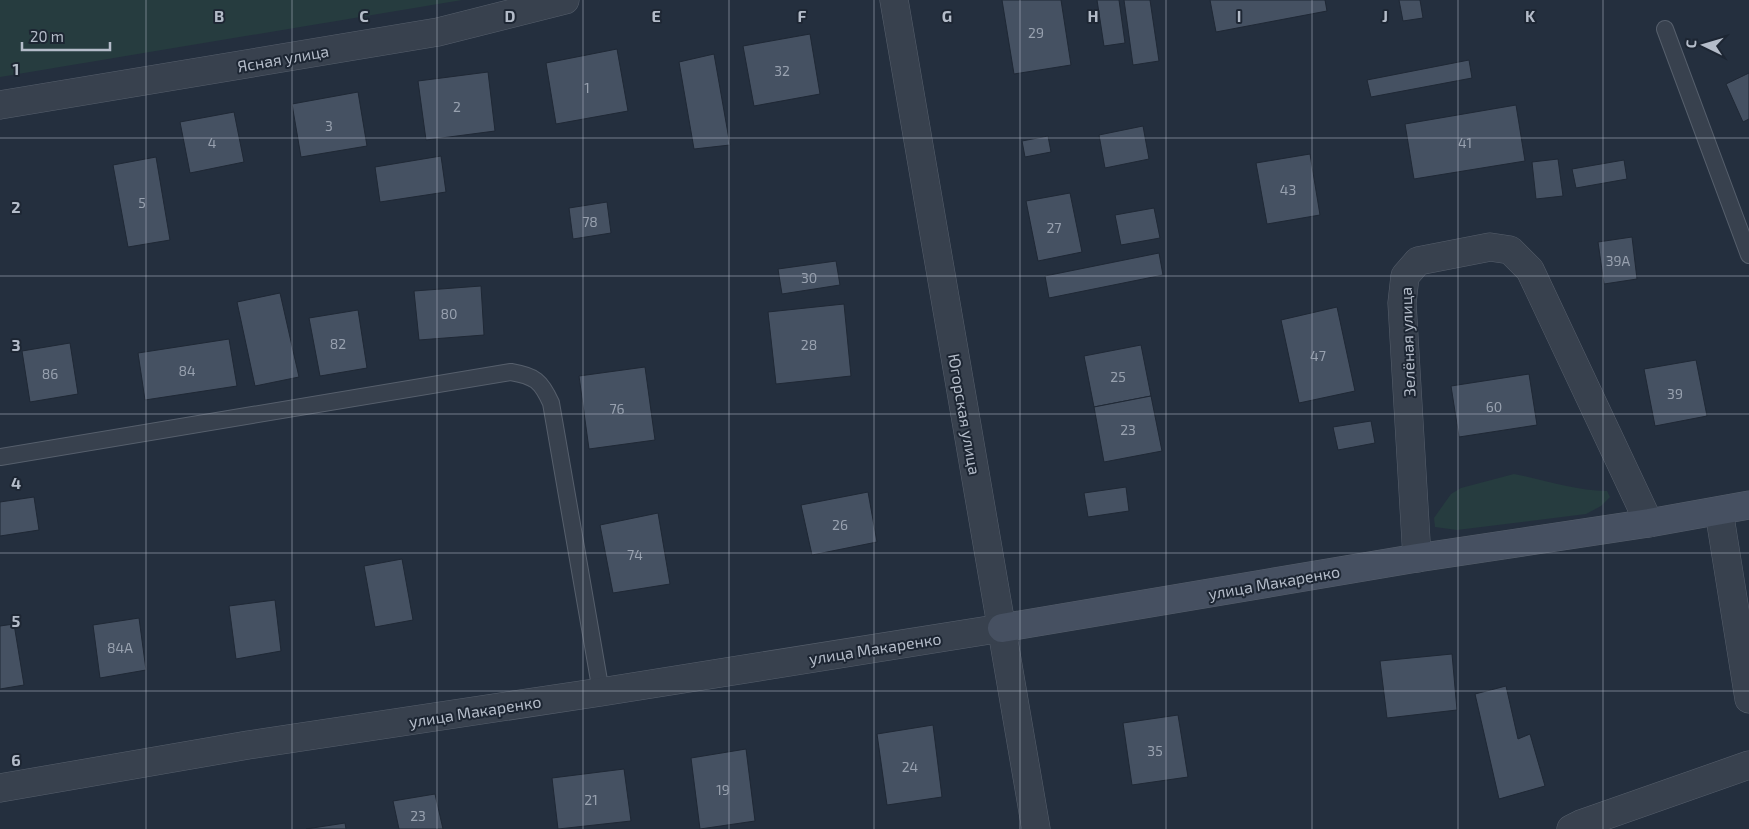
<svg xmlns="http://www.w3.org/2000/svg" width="1749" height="829" font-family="'Exo 2',sans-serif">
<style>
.green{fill:#263c3f}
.building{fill:#455162;stroke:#1f2835}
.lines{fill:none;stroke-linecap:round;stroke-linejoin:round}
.lane-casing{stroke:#565f6c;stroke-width:18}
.street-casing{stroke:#565f6c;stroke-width:29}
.secondary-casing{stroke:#565f6c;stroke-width:29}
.lane{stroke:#38414e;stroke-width:16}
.street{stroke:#38414e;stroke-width:28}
.secondary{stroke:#465061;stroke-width:28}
.grid{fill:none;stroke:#b4bcc9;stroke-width:1;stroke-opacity:0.55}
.labels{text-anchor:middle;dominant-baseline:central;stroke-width:4;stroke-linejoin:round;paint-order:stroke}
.number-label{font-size:14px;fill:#98a1af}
.street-label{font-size:16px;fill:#b4bcc9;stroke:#1d2633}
.grid-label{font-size:16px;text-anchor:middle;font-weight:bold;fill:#b4bcc9;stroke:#1d2633;stroke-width:4;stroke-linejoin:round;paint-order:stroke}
</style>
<rect width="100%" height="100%" fill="#242f3e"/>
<!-- green -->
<g class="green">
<polygon points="0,0 462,0 0,77"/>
<path d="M1514 474C1545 480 1576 491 1607 491L1610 497 1601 506 1586 514 1457 530 1435 527 1434 518 1451 494 1461 488Z"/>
</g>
<!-- building -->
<g class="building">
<polygon points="1002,0 1061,0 1071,65 1014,74"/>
<polygon points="1097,0 1119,0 1125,43 1104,46"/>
<polygon points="1124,0 1150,0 1159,61 1133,65"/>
<polygon points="1210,0 1325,0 1327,11 1216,32"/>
<polygon points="1399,0 1420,0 1423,18 1403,21"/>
<polygon points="810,34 820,94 754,106 743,46"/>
<polygon points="617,49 628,111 556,124 546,63"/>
<polygon points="714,54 730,145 694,149 679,62"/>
<polygon points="1469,60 1472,78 1371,97 1367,80"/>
<polygon points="488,72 495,131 426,140 418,81"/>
<polygon points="1749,73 1749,119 1743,122 1726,84"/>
<polygon points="358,92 367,146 301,157 292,104"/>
<polygon points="1516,105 1525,161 1414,179 1405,124"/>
<polygon points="234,112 244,162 190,173 180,122"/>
<polygon points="1143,126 1149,159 1105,168 1099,135"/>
<polygon points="1048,136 1051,152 1025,157 1022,141"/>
<polygon points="1310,154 1320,215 1267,224 1256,163"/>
<polygon points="441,156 446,192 380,202 375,167"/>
<polygon points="156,157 170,240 128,247 113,165"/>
<polygon points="1558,159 1563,196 1536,199 1532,162"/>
<polygon points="1624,160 1627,179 1576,188 1572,169"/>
<polygon points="1070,193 1082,252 1038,261 1026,201"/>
<polygon points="607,202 611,233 573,239 569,208"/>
<polygon points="1154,208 1160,238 1121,245 1115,215"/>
<polygon points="1632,237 1637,279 1604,284 1598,242"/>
<polygon points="1159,253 1163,275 1049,298 1045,276"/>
<polygon points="836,261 840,285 782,294 778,269"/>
<polygon points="481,286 484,335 419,340 414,291"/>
<polygon points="280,293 299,377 255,386 237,302"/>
<polygon points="844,304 851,376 776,384 768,312"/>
<polygon points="1337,307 1355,391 1299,403 1281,320"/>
<polygon points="358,310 367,368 320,376 309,318"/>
<polygon points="229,339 237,386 145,400 138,353"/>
<polygon points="70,343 78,394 30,402 22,351"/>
<polygon points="1141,345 1151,396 1094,407 1084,356"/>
<polygon points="1696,360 1707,416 1655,426 1644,369"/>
<polygon points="645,367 655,440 589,449 579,376"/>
<polygon points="1529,374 1537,425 1459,437 1451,386"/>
<polygon points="1151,396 1162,451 1104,462 1094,407"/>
<polygon points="1371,421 1375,443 1338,450 1333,427"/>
<polygon points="1126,487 1129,511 1088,517 1084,493"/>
<polygon points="868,492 877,542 812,555 801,505"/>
<polygon points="34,497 39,530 0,536 0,502"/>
<polygon points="658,513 670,584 613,593 600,525"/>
<polygon points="402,559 413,620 375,627 364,566"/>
<polygon points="275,600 281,651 236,659 229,606"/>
<polygon points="139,618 146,670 100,678 93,625"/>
<polygon points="14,624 24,685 0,689 0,626"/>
<polygon points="1452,654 1457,710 1387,718 1380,661"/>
<polygon points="1506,686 1518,739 1530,734 1545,786 1499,799 1475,694"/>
<polygon points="1178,715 1188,777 1132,785 1123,723"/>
<polygon points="933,725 942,797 887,805 877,734"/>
<polygon points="746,749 755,821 700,829 691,758"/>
<polygon points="624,769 631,821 558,829 552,778"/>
<polygon points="435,794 443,829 399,829 393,801"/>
<polygon points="345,823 346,829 306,829"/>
</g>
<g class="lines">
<defs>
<g id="lane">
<polyline points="1665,29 1749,255"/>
<path d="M0 457 511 372C535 376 541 381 551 403L601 692"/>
</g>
<g id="street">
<polyline points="894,0 1036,829"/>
<polyline points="0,105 438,32 565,0"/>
<polyline points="1719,511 1749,699"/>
<polyline points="1417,558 1402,303 1405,276 1418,261 1490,247 1510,250 1530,270 1649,523"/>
<polyline points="0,788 248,745 601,692 1002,628"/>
<polyline points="1571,829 1581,824 1749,765"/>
</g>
<polyline id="secondary" points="1002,628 1417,558 1649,523 1749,505"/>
</defs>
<!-- lane casing -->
<use href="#lane" class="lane-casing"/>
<!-- street casing -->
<use href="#street" class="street-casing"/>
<!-- secondary casing -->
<use href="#secondary" class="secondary-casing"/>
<!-- lane -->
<use href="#lane" class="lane"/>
<!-- street -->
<use href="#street" class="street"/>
<!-- secondary -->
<use href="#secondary" class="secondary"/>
</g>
<!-- grid -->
<path class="grid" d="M146 0V829M292 0V829M437 0V829M583 0V829M729 0V829M874 0V829M1020 0V829M1166 0V829M1312 0V829M1458 0V829M1603 0V829M0 138H1749M0 276H1749M0 414H1749M0 553H1749M0 691H1749"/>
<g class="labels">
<!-- number labels -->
<g class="number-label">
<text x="1036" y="32">29</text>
<text x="782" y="70">32</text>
<text x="587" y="87">1</text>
<text x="457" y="106">2</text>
<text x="329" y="125">3</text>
<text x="212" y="142">4</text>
<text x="1465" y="142">41</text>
<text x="1288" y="189">43</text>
<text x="142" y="202">5</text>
<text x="590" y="221">78</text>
<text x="1054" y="227">27</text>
<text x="1618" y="260">39А</text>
<text x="809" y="277">30</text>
<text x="449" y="313">80</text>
<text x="338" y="343">82</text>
<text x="809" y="344">28</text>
<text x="1318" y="355">47</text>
<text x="187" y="370">84</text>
<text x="50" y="373">86</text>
<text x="1118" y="376">25</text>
<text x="1675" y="393">39</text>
<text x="1494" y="406">60</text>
<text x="617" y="408">76</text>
<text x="1128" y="429">23</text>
<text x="840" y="524">26</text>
<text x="635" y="554">74</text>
<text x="120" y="647">84А</text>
<text x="1155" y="750">35</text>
<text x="910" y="766">24</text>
<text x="723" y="789">19</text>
<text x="591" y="799">21</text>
<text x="418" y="815">23</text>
</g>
<!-- street labels -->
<g class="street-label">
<text transform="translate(283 58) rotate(-10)">Ясная улица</text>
<text transform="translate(1407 342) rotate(-92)">Зелёная улица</text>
<text transform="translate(965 414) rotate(80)">Югорская улица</text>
<text transform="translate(1274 582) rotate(-10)">улица Макаренко</text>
<text transform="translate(875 648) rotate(-9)">улица Макаренко</text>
<text transform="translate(475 711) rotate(-9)">улица Макаренко</text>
</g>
</g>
<g class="grid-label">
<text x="219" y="22">B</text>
<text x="364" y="22">C</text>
<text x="510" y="22">D</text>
<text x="656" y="22">E</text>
<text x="802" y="22">F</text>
<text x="947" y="22">G</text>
<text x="1093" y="22">H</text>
<text x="1239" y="22">I</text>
<text x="1385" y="22">J</text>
<text x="1530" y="22">K</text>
<text x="16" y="75">1</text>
<text x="16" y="213">2</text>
<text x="16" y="351">3</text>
<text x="16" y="489">4</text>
<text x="16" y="627">5</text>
<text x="16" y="766">6</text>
</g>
<!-- north arrow -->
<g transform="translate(1704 45) rotate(275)" stroke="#1d2633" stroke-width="4" paint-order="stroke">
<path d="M0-4L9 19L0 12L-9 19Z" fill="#b4bcc9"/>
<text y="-8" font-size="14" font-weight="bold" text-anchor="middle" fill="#b4bcc9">С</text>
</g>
<!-- scale -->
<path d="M22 42v8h88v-8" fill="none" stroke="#b4bcc9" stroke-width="2.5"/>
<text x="30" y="42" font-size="15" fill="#b4bcc9" stroke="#1d2633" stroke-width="4" paint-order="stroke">20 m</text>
</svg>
